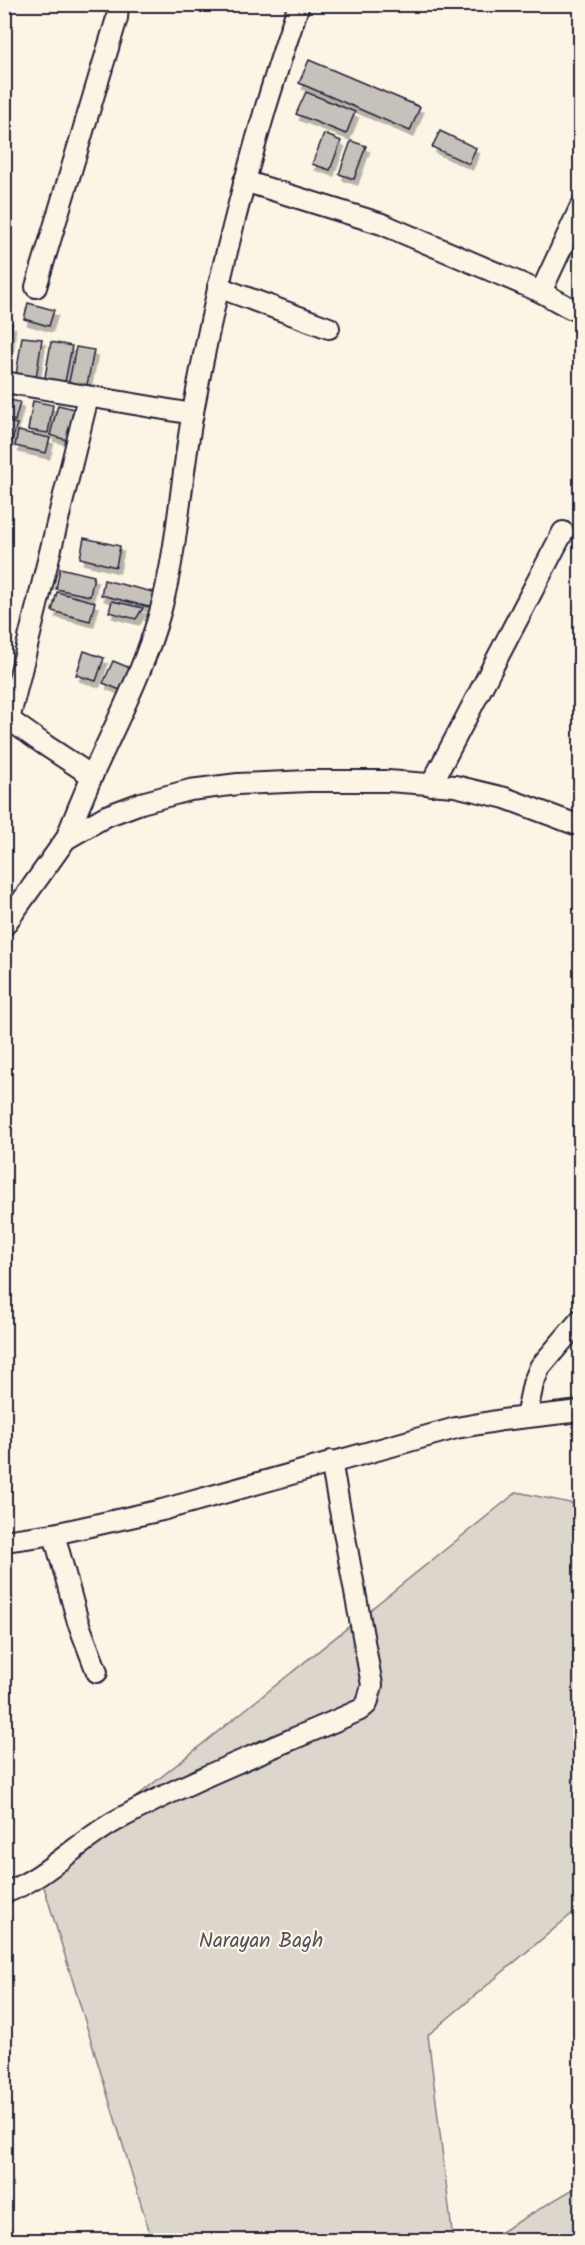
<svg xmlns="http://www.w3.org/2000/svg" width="585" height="2245" font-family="Kalam,sans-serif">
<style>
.green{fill:#dcd6cc;stroke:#7f7c84;stroke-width:1.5}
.building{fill:#c6c1bb;stroke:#22223b;stroke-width:1.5;filter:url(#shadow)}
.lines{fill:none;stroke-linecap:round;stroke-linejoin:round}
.minor-casing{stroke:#22223b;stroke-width:24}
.minor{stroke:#fcf5e5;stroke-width:20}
.labels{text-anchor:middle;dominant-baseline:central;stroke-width:4.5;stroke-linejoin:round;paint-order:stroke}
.park-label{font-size:21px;fill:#504f5f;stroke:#fcf5e5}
</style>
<defs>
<filter id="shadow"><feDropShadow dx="3.5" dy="6" stdDeviation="0" flood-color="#0004"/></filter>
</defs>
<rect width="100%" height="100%" fill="#fcf5e5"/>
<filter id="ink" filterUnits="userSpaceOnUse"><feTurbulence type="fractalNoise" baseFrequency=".0167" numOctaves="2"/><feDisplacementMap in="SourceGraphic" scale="12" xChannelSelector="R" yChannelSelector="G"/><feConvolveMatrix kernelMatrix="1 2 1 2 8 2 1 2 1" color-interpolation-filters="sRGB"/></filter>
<g filter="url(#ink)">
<!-- green -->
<g class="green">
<polygon points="517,1492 580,1505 580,1907 428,2035 453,2240 152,2240 40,1874"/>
<polygon points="580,2185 580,2240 487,2240"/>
</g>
<!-- building -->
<g class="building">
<polygon points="309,60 420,107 410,131 299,83"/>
<polygon points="306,92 355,112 346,134 296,114"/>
<polygon points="440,131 476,148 469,164 432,147"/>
<polygon points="324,134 341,141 330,170 312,164"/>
<polygon points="351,141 366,146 354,179 339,174"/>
<polygon points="28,303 54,310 49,326 24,319"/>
<polygon points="4,322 12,323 10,345 4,345"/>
<polygon points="22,337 42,339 36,378 16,375"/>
<polygon points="51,342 72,346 64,387 44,383"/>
<polygon points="76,347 94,350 86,390 68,387"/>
<polygon points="9,400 20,402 15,421 4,418"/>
<polygon points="33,401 53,405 48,433 28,430"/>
<polygon points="58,405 79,410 70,441 50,435"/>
<polygon points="4,421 17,424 12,441 4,439"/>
<polygon points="18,431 50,438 46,453 15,446"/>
<polygon points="84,538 120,546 116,567 80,558"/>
<polygon points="60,568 94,576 90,596 56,589"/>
<polygon points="104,580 157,593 153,608 101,595"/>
<polygon points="57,592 95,602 90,621 52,611"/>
<polygon points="112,601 143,608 136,619 109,612"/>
<polygon points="84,651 104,658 96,681 76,675"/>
<polygon points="113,661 135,670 125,692 103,683"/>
</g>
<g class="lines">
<defs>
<g id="minor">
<polyline points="244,181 382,224 541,292 570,308"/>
<polyline points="36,287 117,18 118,4"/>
<polyline points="218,287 329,328"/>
<polyline points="541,292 580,208"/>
<polyline points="4,382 193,414"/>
<polyline points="4,716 45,745 92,776"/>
<polyline points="9,720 88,397"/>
<polyline points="431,785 563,532"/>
<path d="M66 839C74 818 83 797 92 776 117 721 145 668 161 609 178 545 181 478 193 412 218 274 253 138 299 4"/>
<polyline points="4,926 66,839 106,816 141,803 190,790 238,784 309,781 388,781 455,786 505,798 580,826"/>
<polyline points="526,1417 533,1384 540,1367 580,1320"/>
<polyline points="54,1534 78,1622 97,1672"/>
<polyline points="4,1541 54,1534 162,1510 456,1428 502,1420 580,1411"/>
<path d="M4 1893C47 1878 79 1840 119 1819 196 1777 279 1746 360 1710L367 1704 372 1685 331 1461"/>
</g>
</defs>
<!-- minor casing -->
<use href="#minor" class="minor-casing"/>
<!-- minor -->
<use href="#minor" class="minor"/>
</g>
</g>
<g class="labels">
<!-- park labels -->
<g class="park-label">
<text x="261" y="1941">Narayan Bagh</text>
</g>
</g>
<!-- margin -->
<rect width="585" height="2245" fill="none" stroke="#fcf5e5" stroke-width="24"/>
<rect x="12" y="12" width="561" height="2221" fill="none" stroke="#22223b" stroke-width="2" filter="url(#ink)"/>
</svg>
